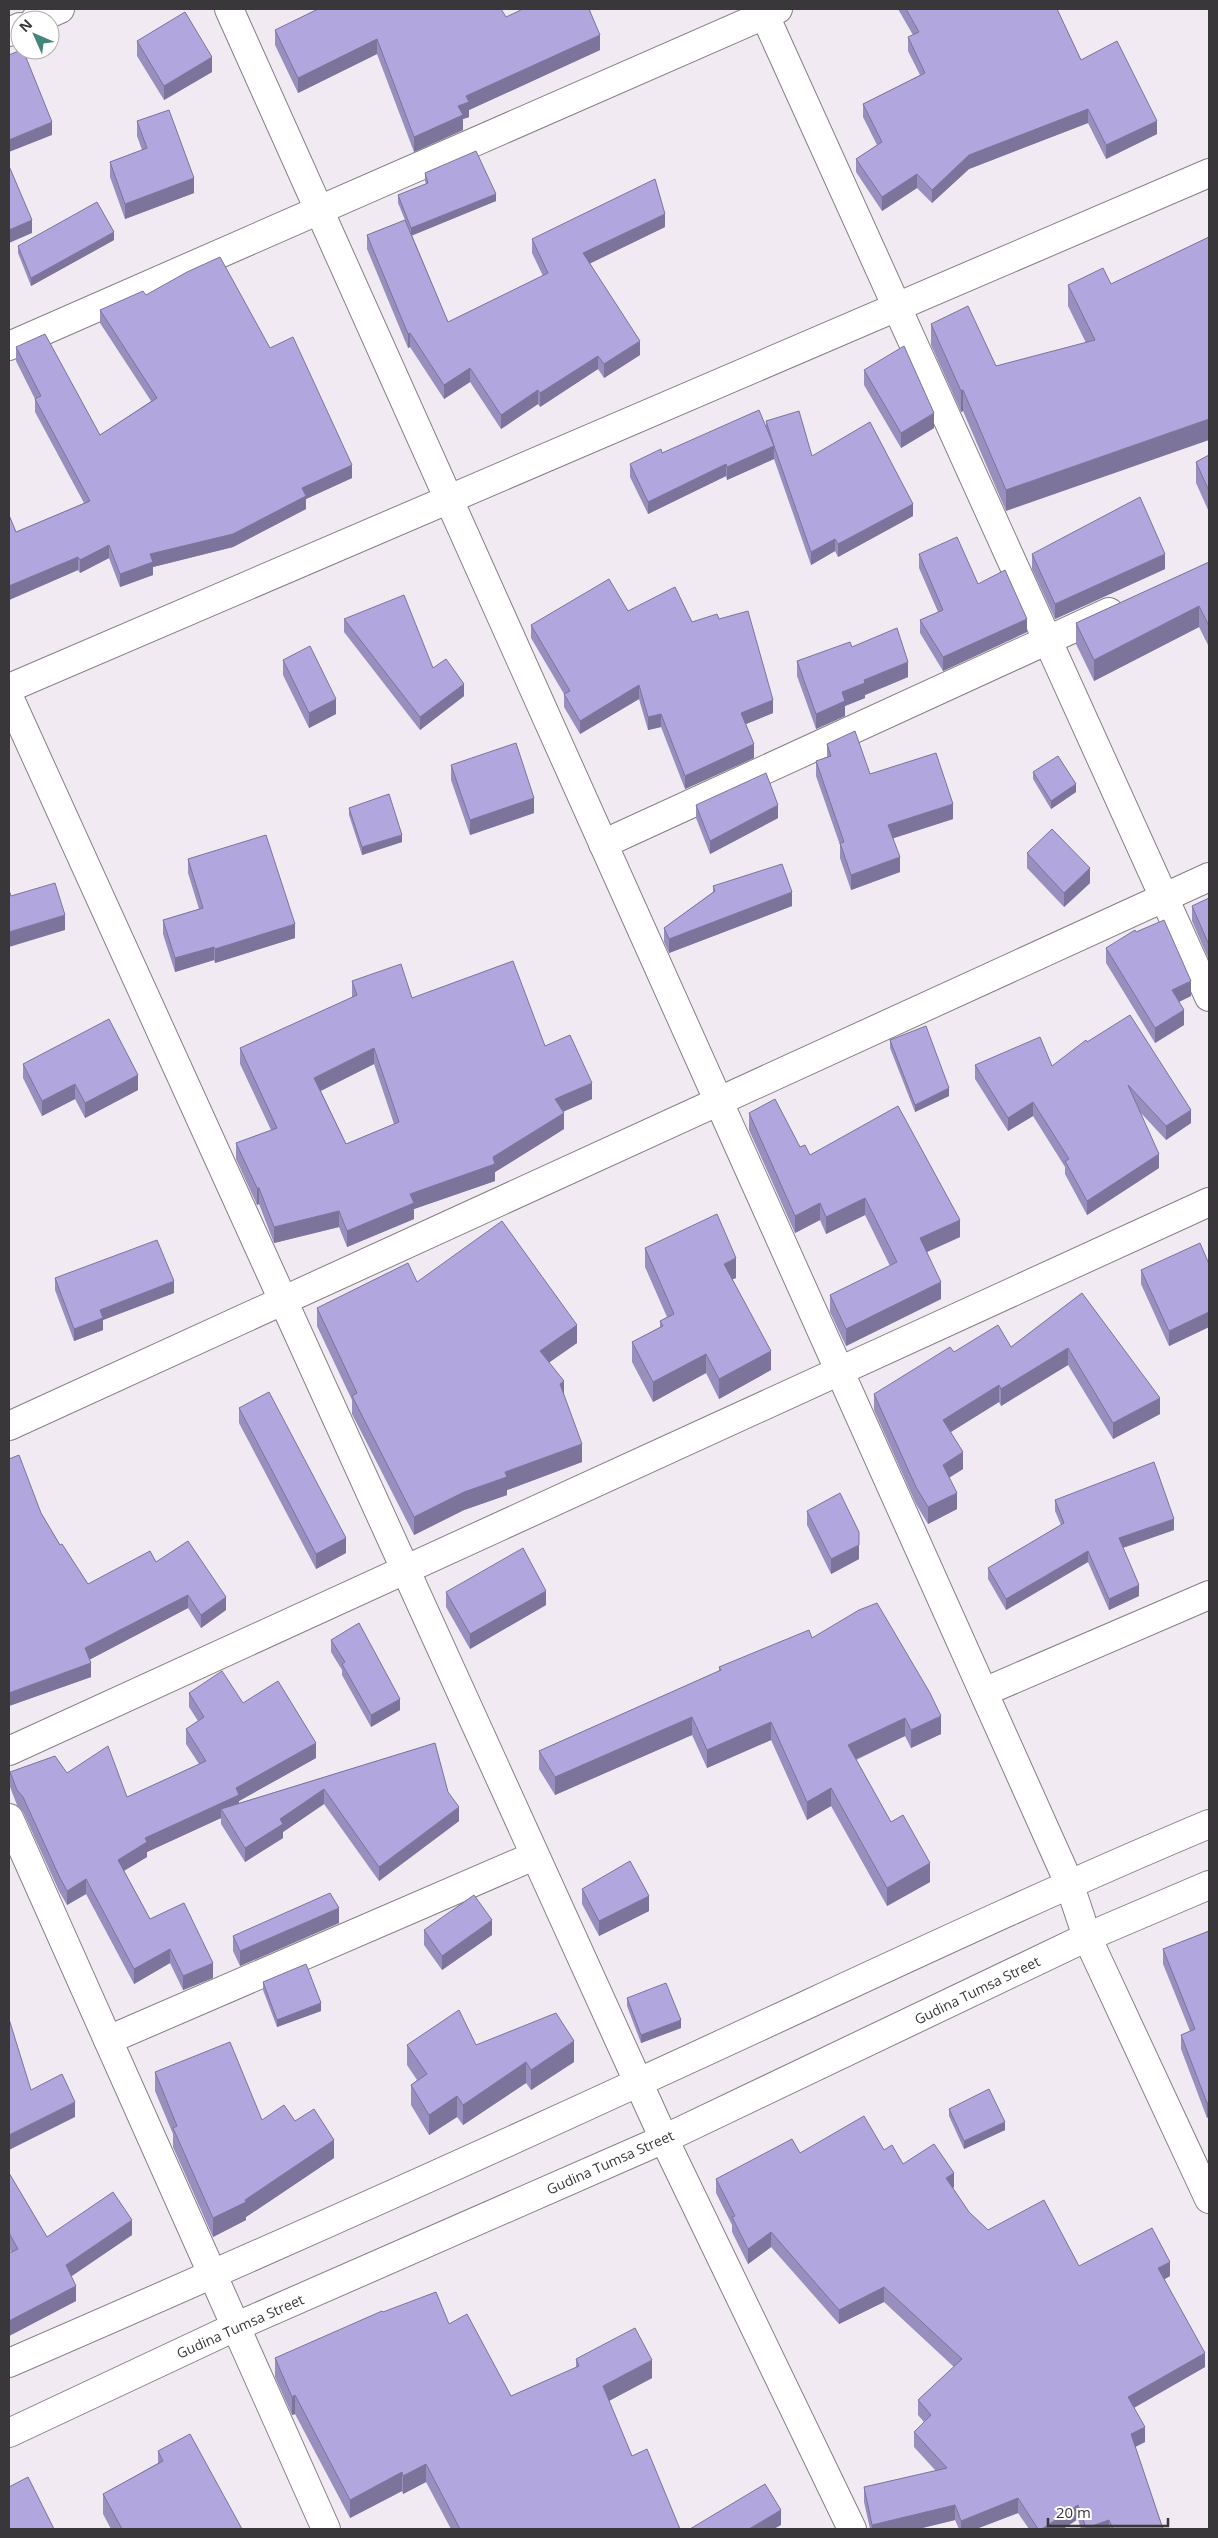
<svg xmlns="http://www.w3.org/2000/svg" width="1218" height="2538" font-family="'Open Sans',sans-serif">
<style>
.lines{fill:none;stroke-linecap:round;stroke-linejoin:round}
.street-casing{stroke:#867f86;stroke-width:30}
.secondary-casing{stroke:#867f86;stroke-width:30}
.street{stroke:#fff;stroke-width:28}
.secondary{stroke:#fff;stroke-width:28}
.wall{fill:#988fbe;fill-rule:evenodd}
.shaded-wall{fill:#7c749b}
.building{fill:#b1a6dd;stroke:#7c749b;fill-rule:evenodd}
.labels{text-anchor:middle;dominant-baseline:central;stroke-width:4;stroke-linejoin:round;paint-order:stroke}
.street-label{font-size:14px;fill:#3a373a;stroke:#fff}
</style>
<rect width="100%" height="100%" fill="#f2eaf3"/>
<g class="lines">
<defs>
<g id="street">
<polyline points="229,9 1069,1883 1087,1937 1209,2199"/>
<polyline points="762,9 1209,997"/>
<polyline points="35,20 60,9"/>
<polyline points="9,32 20,27"/>
<polyline points="9,346 778,9"/>
<polyline points="9,697 664,2139 852,2529"/>
<polyline points="603,844 1109,612"/>
<polyline points="9,1426 1209,877"/>
<polyline points="984,1692 1209,1595"/>
<polyline points="9,1751 1209,1202"/>
<polyline points="9,1818 326,2529"/>
<polyline points="108,2040 534,1856"/>
</g>
<g id="secondary">
<polyline points="9,688 1209,173"/>
<path d="M9 2363C219 2272 429 2179 637 2083 828 1996 1016 1905 1209 1824"/>
<polyline points="9,2433 235,2327 664,2139 1087,1937 1209,1885"/>
</g>
</defs>
<!-- street casing -->
<use href="#street" class="street-casing"/>
<!-- secondary casing -->
<use href="#secondary" class="secondary-casing"/>
<!-- street -->
<use href="#street" class="street"/>
<!-- secondary -->
<use href="#secondary" class="secondary"/>
</g>
<!-- wall -->
<g class="wall">
<polygon points="898,9 1057,9 1081,60 1157,134 1106,159 1088,123 969,169 932,203 917,188 882,211 856,172 856,159 877,145 863,117 863,104 920,75 908,51 908,37 913,35"/>
<polygon points="506,17 600,50 469,110 469,117 463,119 463,130 414,152 377,54 298,93 275,45 275,30"/>
<polygon points="137,41 212,72 164,100 137,56"/>
<polygon points="137,121 194,193 125,219 110,177 110,162 142,150 137,136"/>
<polygon points="425,173 496,201 412,235 448,322 543,276 532,253 532,239 665,227 590,263 640,355 604,378 598,369 540,407 538,404 501,429 470,382 444,399 410,347 408,348 367,249 367,235 405,220 398,203 398,195 426,184 425,181"/>
<polygon points="1209,237 1006,511 963,411 961,412 931,345 931,324 996,366 1086,343 1068,306 1068,285 1111,284"/>
<polygon points="114,240 31,286 18,253 18,246"/>
<polygon points="146,295 270,348 352,478 306,499 306,509 233,547 153,567 153,575 120,587 109,558 80,573 78,570 9,600 9,515 16,532 84,503 35,412 35,399 16,361 16,347 100,435 151,401 100,323 100,310"/>
<polygon points="864,370 934,428 901,448 864,385"/>
<polygon points="766,421 812,456 913,516 838,557 835,551 811,565 774,459 727,480 726,476 648,514 630,477 630,464 662,453 766,426"/>
<polygon points="1209,455 1209,512 1196,483 1196,462"/>
<polygon points="919,554 1027,632 943,671 920,633 920,620 938,612 919,568"/>
<polygon points="1032,554 1165,569 1055,619 1032,569"/>
<polygon points="1209,562 1209,647 1199,627 1094,681 1076,644 1076,623"/>
<polygon points="628,611 692,622 719,619 773,713 746,724 754,758 685,789 661,727 648,730 639,699 580,734 564,707 564,694 531,638 531,625"/>
<polygon points="344,619 433,668 464,696 420,730 344,632"/>
<polygon points="852,647 908,677 865,695 865,698 845,706 845,716 816,729 797,676 797,661"/>
<polygon points="283,660 336,714 309,728 283,675"/>
<polygon points="827,744 870,774 953,819 893,838 900,872 851,890 840,858 840,845 816,776 816,761 827,757"/>
<polygon points="451,765 534,813 470,835 451,780"/>
<polygon points="1033,772 1076,792 1051,809 1033,779"/>
<polygon points="696,805 778,818 710,854 696,818"/>
<polygon points="349,808 402,842 362,855 349,815"/>
<polygon points="1027,853 1090,883 1064,907 1027,868"/>
<polygon points="188,859 295,938 215,963 214,960 175,972 163,934 163,920 199,909 188,873"/>
<polygon points="713,886 792,906 669,953 664,942 664,928 713,892"/>
<polygon points="1209,898 1209,960 1192,921 1192,906"/>
<polygon points="1136,932 1191,996 1179,1002 1184,1025 1155,1043 1106,963 1106,948"/>
<path d="M352 981 412 998 545 1046 592 1099 563 1112 564 1129 495 1172V1181L414 1209V1219L347 1247 339 1227 274 1243 259 1204 257 1205 236 1159V1143L271 1130 240 1064V1048L352 998ZM374 1064 394 1124 346 1144 321 1091Z"/>
<polygon points="890,1040 949,1096 915,1112 890,1048"/>
<polygon points="1087,1042 1191,1123 1166,1140 1140,1112 1159,1168 1087,1215 1065,1174 1065,1167 1033,1116 1008,1131 975,1079 975,1065 1052,1066"/>
<polygon points="23,1064 138,1090 85,1118 75,1099 42,1116 23,1078"/>
<polygon points="749,1113 800,1147 810,1155 960,1237 927,1252 941,1299 846,1346 830,1312 830,1295 890,1266 865,1215 826,1234 820,1220 795,1233 749,1130"/>
<polygon points="645,1248 736,1278 732,1279 771,1370 719,1399 706,1373 653,1402 632,1362 632,1342 660,1327 660,1321 667,1317 645,1267"/>
<polygon points="1209,1264 1209,1327 1169,1346 1141,1284 1141,1270"/>
<polygon points="55,1278 174,1293 103,1320 103,1330 74,1341 55,1290"/>
<polygon points="417,1282 577,1343 549,1362 564,1395 582,1462 507,1490 507,1495 464,1510 414,1535 352,1414 352,1400 317,1326 317,1308"/>
<polygon points="1082,1293 1160,1414 1113,1439 1068,1365 1001,1406 999,1402 950,1432 963,1469 949,1478 957,1509 928,1524 916,1504 874,1410 874,1394 954,1352 1011,1347"/>
<polygon points="239,1408 346,1553 316,1569 239,1423"/>
<polygon points="9,1459 60,1545 88,1584 156,1562 226,1610 201,1628 188,1608 89,1660 91,1677 9,1706"/>
<polygon points="1055,1500 1174,1530 1123,1548 1139,1596 1109,1610 1088,1562 1006,1610 988,1579 988,1568 1061,1525 1055,1511"/>
<polygon points="807,1511 859,1559 831,1574 807,1525"/>
<polygon points="446,1592 546,1605 470,1649 446,1607"/>
<polygon points="812,1638 941,1734 911,1748 905,1736 856,1760 891,1822 930,1882 887,1906 831,1806 807,1820 771,1740 707,1768 692,1735 555,1795 539,1769 539,1751 719,1671 719,1667"/>
<polygon points="331,1640 400,1710 371,1727 342,1675 342,1670 331,1652"/>
<polygon points="189,1693 243,1703 316,1758 239,1801 239,1803 435,1743 448,1792 459,1821 379,1881 324,1804 283,1832 283,1838 245,1862 221,1824 221,1818 147,1852 147,1857 124,1871 150,1919 213,1978 183,1990 170,1963 134,1984 86,1894 67,1905 59,1891 23,1812 17,1805 10,1787 10,1772 67,1773 127,1797 199,1764 186,1744 186,1729 198,1721 189,1707"/>
<polygon points="582,1889 649,1911 599,1936 582,1904"/>
<polygon points="339,1923 240,1966 233,1951 233,1936"/>
<polygon points="424,1930 492,1935 442,1970 424,1945"/>
<polygon points="1209,1931 1207,2118 1181,2049 1181,2035 1190,2031 1163,1964 1163,1949"/>
<polygon points="263,1982 321,2011 277,2027 263,1990"/>
<polygon points="627,1998 681,2028 641,2043 627,2006"/>
<polygon points="407,2045 476,2045 574,2062 531,2090 526,2083 463,2125 457,2117 429,2135 411,2105 411,2085 417,2080 407,2065"/>
<polygon points="155,2072 262,2120 295,2121 334,2158 246,2217 246,2220 213,2237 173,2147 173,2134 155,2091"/>
<polygon points="949,2109 1005,2130 964,2149 949,2116"/>
<polygon points="884,2150 903,2164 954,2187 953,2188 969,2212 988,2230 1079,2266 1170,2276 1164,2279 1205,2367 1134,2408 1145,2442 1135,2447 1163,2529 1081,2529 1078,2519 1063,2529 1029,2529 1018,2513 976,2529 959,2529 955,2520 918,2529 870,2529 864,2502 864,2487 936,2471 914,2447 914,2432 924,2422 918,2415 918,2400 954,2367 884,2302 839,2324 771,2247 748,2264 732,2232 732,2225 716,2193 716,2179 800,2153"/>
<polygon points="9,2173 47,2237 132,2235 71,2276 76,2301 9,2336 9,2253 11,2252 9,2248"/>
<polygon points="383,2312 449,2324 511,2396 576,2368 576,2359 652,2378 609,2401 632,2456 680,2529 451,2529 426,2482 403,2494 402,2491 350,2518 295,2414 292,2415 275,2377 275,2358"/>
<polygon points="158,2451 242,2529 111,2529 103,2514 103,2494 158,2463"/>
</g>
<!-- shaded-wall -->
<g class="shaded-wall">
<polygon points="600,35 600,50 469,110 469,117 463,119 463,130 414,152 414,137 458,106 466,96"/>
<polygon points="377,39 377,54 298,93 298,78"/>
<polygon points="212,57 212,72 164,100 164,86"/>
<polygon points="1088,109 1088,123 969,169 932,203 932,190 969,155"/>
<polygon points="1157,121 1157,134 1106,159 1106,145"/>
<polygon points="52,122 52,135 9,152 9,140"/>
<polygon points="917,174 917,188 882,211 882,197"/>
<polygon points="194,178 194,193 125,219 125,204"/>
<polygon points="496,194 496,201 411,236 411,228"/>
<polygon points="665,214 665,227 583,267 583,253"/>
<polygon points="32,220 32,233 9,243 9,230"/>
<polygon points="114,232 114,240 31,286 31,278"/>
<polygon points="410,333 410,347 408,348 408,334"/>
<polygon points="640,341 640,355 604,378 604,364"/>
<polygon points="598,356 598,369 540,407 540,393"/>
<polygon points="470,368 470,382 444,399 444,385"/>
<polygon points="538,390 538,404 501,429 501,415"/>
<polygon points="963,390 963,411 961,412 961,391"/>
<polygon points="934,413 934,428 901,448 901,433"/>
<polygon points="1209,419 1209,440 1006,511 1006,490"/>
<polygon points="774,446 774,459 727,480 727,467"/>
<polygon points="726,464 726,476 648,514 648,502"/>
<polygon points="352,465 352,478 306,499 306,509 233,547 153,567 153,575 120,587 120,574 150,554 302,488"/>
<polygon points="913,504 913,516 838,557 838,544"/>
<polygon points="835,539 835,551 811,565 811,552"/>
<polygon points="109,545 109,558 80,573 80,560"/>
<polygon points="1165,554 1165,569 1055,619 1055,604"/>
<polygon points="78,557 78,570 9,600 9,586"/>
<polygon points="1199,606 1199,627 1094,681 1094,660"/>
<polygon points="1027,619 1027,632 943,671 943,657"/>
<polygon points="908,662 908,677 865,695 865,698 845,706 845,716 816,729 816,714 842,692 864,680"/>
<polygon points="464,684 464,696 420,730 420,717"/>
<polygon points="639,685 639,699 580,734 580,721"/>
<polygon points="336,699 336,714 309,728 309,713"/>
<polygon points="773,700 773,713 741,726 741,713"/>
<polygon points="661,714 661,727 648,730 648,717"/>
<polygon points="754,744 754,758 685,789 685,776"/>
<polygon points="1076,784 1076,792 1051,809 1051,801"/>
<polygon points="534,798 534,813 470,835 470,820"/>
<polygon points="953,804 953,819 888,840 888,825"/>
<polygon points="778,805 778,818 710,854 710,841"/>
<polygon points="402,835 402,842 362,855 362,847"/>
<polygon points="900,857 900,872 851,890 851,875"/>
<polygon points="1090,868 1090,883 1064,907 1064,893"/>
<polygon points="792,892 792,906 669,953 669,939"/>
<polygon points="65,915 65,930 9,947 9,932"/>
<polygon points="295,924 295,938 215,963 215,949"/>
<polygon points="214,947 214,960 175,972 175,958"/>
<polygon points="1191,981 1191,996 1172,1005 1172,990"/>
<polygon points="1184,1010 1184,1025 1155,1043 1155,1028"/>
<polygon points="374,1048 374,1064 314,1094 314,1078"/>
<polygon points="138,1075 138,1090 85,1118 85,1103"/>
<polygon points="592,1083 592,1099 555,1115 555,1099"/>
<polygon points="75,1084 75,1099 42,1116 42,1101"/>
<polygon points="949,1088 949,1096 915,1112 915,1105"/>
<polygon points="1033,1102 1033,1116 1008,1131 1008,1118"/>
<polygon points="1191,1110 1191,1123 1166,1140 1166,1126"/>
<polygon points="564,1113 564,1129 495,1172 495,1181 414,1209 414,1219 347,1247 347,1231 410,1194 493,1157"/>
<polygon points="1159,1154 1159,1168 1087,1215 1087,1201"/>
<polygon points="257,1188 259,1188 259,1204 257,1205"/>
<polygon points="865,1198 865,1215 826,1234 826,1217"/>
<polygon points="820,1203 820,1220 795,1233 795,1216"/>
<polygon points="339,1211 339,1227 274,1243 274,1227"/>
<polygon points="960,1220 960,1237 920,1255 920,1238"/>
<polygon points="736,1258 736,1278 724,1283 724,1264"/>
<polygon points="174,1281 174,1293 103,1320 103,1330 74,1341 74,1329 100,1310"/>
<polygon points="941,1282 941,1299 846,1346 846,1329"/>
<polygon points="1209,1312 1209,1327 1169,1346 1169,1331"/>
<polygon points="577,1325 577,1343 540,1369 540,1351"/>
<polygon points="1068,1348 1068,1365 1001,1406 1001,1389"/>
<polygon points="771,1351 771,1370 719,1399 719,1379"/>
<polygon points="706,1354 706,1373 653,1402 653,1382"/>
<polygon points="564,1381 564,1399 560,1384"/>
<polygon points="999,1385 999,1402 943,1437 943,1420"/>
<polygon points="1160,1398 1160,1414 1113,1439 1113,1423"/>
<polygon points="582,1444 582,1462 507,1490 507,1495 464,1510 414,1535 414,1517 464,1492 505,1472"/>
<polygon points="963,1452 963,1469 943,1481 943,1465"/>
<polygon points="957,1493 957,1509 928,1524 928,1507"/>
<polygon points="1174,1519 1174,1530 1119,1549 1119,1538"/>
<polygon points="346,1538 346,1553 316,1569 316,1554"/>
<polygon points="859,1545 859,1559 831,1574 831,1559"/>
<polygon points="1088,1551 1088,1562 1006,1610 1006,1599"/>
<polygon points="1139,1585 1139,1596 1109,1610 1109,1599"/>
<polygon points="546,1591 546,1605 470,1649 470,1634"/>
<polygon points="188,1595 188,1608 85,1662 85,1648"/>
<polygon points="226,1597 226,1610 201,1628 201,1615"/>
<polygon points="91,1663 91,1677 9,1706 9,1693"/>
<polygon points="400,1699 400,1710 371,1727 371,1715"/>
<polygon points="941,1716 941,1734 911,1748 911,1730"/>
<polygon points="692,1717 692,1735 555,1795 555,1777"/>
<polygon points="905,1718 905,1736 848,1763 848,1745"/>
<polygon points="771,1722 771,1740 707,1768 707,1750"/>
<polygon points="316,1743 316,1758 239,1801 239,1810 221,1809 221,1818 147,1852 147,1857 118,1874 118,1860 145,1838"/>
<polygon points="831,1788 831,1806 807,1820 807,1802"/>
<polygon points="324,1789 324,1804 283,1832 283,1838 245,1862 245,1848 280,1819"/>
<polygon points="459,1807 459,1821 379,1881 379,1867"/>
<polygon points="930,1863 930,1882 887,1906 887,1888"/>
<polygon points="86,1879 86,1894 67,1905 67,1891"/>
<polygon points="649,1896 649,1911 599,1936 599,1921"/>
<polygon points="339,1908 339,1923 240,1966 240,1951"/>
<polygon points="492,1920 492,1935 442,1970 442,1956"/>
<polygon points="170,1949 170,1963 134,1984 134,1969"/>
<polygon points="213,1963 213,1978 183,1990 183,1976"/>
<polygon points="321,2003 321,2011 277,2027 277,2020"/>
<polygon points="681,2020 681,2028 641,2043 641,2035"/>
<polygon points="574,2041 574,2062 531,2090 531,2070"/>
<polygon points="526,2062 526,2083 463,2125 463,2105"/>
<polygon points="457,2096 457,2117 429,2135 429,2115"/>
<polygon points="75,2102 75,2117 9,2150 9,2135"/>
<polygon points="1209,2102 1209,2117 1207,2118 1207,2103"/>
<polygon points="1005,2122 1005,2130 964,2149 964,2141"/>
<polygon points="334,2140 334,2158 246,2217 246,2220 213,2237 213,2218 245,2200"/>
<polygon points="954,2173 954,2187 946,2192 946,2178"/>
<polygon points="132,2220 132,2235 66,2280 66,2265"/>
<polygon points="771,2232 771,2247 748,2264 748,2249"/>
<polygon points="1170,2262 1170,2276 1158,2283 1158,2268"/>
<polygon points="76,2286 76,2301 9,2336 9,2321"/>
<polygon points="884,2287 884,2302 839,2324 839,2310"/>
<polygon points="1205,2353 1205,2367 1128,2411 1128,2397"/>
<polygon points="652,2360 652,2378 603,2404 603,2386"/>
<polygon points="295,2395 295,2414 292,2415 292,2397"/>
<polygon points="1145,2427 1145,2442 1131,2449 1131,2434"/>
<polygon points="426,2464 426,2482 403,2494 403,2476"/>
<polygon points="402,2472 402,2491 350,2518 350,2500"/>
<polygon points="1018,2498 1018,2513 976,2529 961,2529 961,2521"/>
<polygon points="955,2505 955,2520 918,2529 872,2529 872,2525"/>
<polygon points="1078,2505 1078,2519 1063,2529 1042,2529"/>
<polygon points="781,2510 781,2525 774,2529 749,2529"/>
<polygon points="1109,2520 1109,2529 1086,2529 1086,2528"/>
</g>
<!-- building -->
<g class="building">
<polygon points="318,9 501,9 506,17 523,9 589,9 600,35 466,96 469,102 458,106 463,115 414,137 377,39 298,78 275,30"/>
<polygon points="906,9 1057,9 1081,60 1117,41 1157,121 1106,145 1088,109 969,155 932,190 917,174 882,197 856,159 882,142 863,104 925,73 908,37 919,32"/>
<polygon points="185,12 212,57 164,86 137,41"/>
<polygon points="21,50 23,50 52,122 9,140 9,55"/>
<polygon points="169,110 194,178 125,204 110,162 147,148 137,121"/>
<polygon points="476,151 496,194 411,228 398,195 428,183 425,173"/>
<polygon points="9,166 32,220 9,230"/>
<polygon points="655,179 665,214 583,253 640,341 604,364 598,356 540,393 538,390 501,415 470,368 444,385 410,333 408,334 367,235 405,220 448,322 548,273 532,239"/>
<polygon points="97,202 114,232 31,278 18,246"/>
<polygon points="1209,237 1209,419 1006,490 963,390 961,391 931,324 968,306 996,366 1095,340 1068,285 1103,268 1111,284"/>
<polygon points="220,257 270,348 293,337 352,465 302,488 306,496 233,534 150,554 153,562 120,574 109,545 80,560 78,557 9,586 9,515 16,532 90,501 35,399 41,396 16,347 45,334 100,435 157,398 100,310 143,291 146,295 187,272"/>
<polygon points="904,346 934,413 901,433 864,370"/>
<polygon points="759,410 774,446 766,421 799,411 812,456 870,422 913,504 838,544 835,539 811,552 774,446 727,467 726,464 648,502 630,464 661,449 662,453"/>
<polygon points="1209,455 1209,491 1196,462"/>
<polygon points="1140,497 1165,554 1055,604 1032,554"/>
<polygon points="957,537 978,584 1005,570 1027,619 943,657 920,620 943,610 919,554"/>
<polygon points="1209,562 1209,626 1199,606 1094,660 1076,623"/>
<polygon points="609,579 628,611 675,587 692,622 717,614 719,619 748,611 773,700 741,713 754,744 685,776 661,714 648,717 639,685 580,721 564,694 570,691 531,625"/>
<polygon points="404,595 433,668 446,659 464,684 420,717 344,619"/>
<polygon points="897,628 908,662 864,680 865,683 842,692 845,701 816,714 797,661 850,642 852,647"/>
<polygon points="310,646 336,699 309,713 283,660"/>
<polygon points="855,731 870,774 936,753 953,804 888,825 900,857 851,875 840,843 844,842 816,761 831,756 827,744"/>
<polygon points="516,743 534,798 470,820 451,765"/>
<polygon points="1058,756 1076,784 1051,801 1033,772"/>
<polygon points="766,773 778,805 710,841 696,805"/>
<polygon points="389,794 402,835 362,847 349,808"/>
<polygon points="1052,829 1090,868 1064,893 1027,853"/>
<polygon points="266,835 295,924 215,949 214,947 175,958 163,920 203,908 188,859"/>
<polygon points="782,864 792,892 669,939 664,928 715,891 713,886"/>
<polygon points="55,883 65,915 9,932 9,890 11,896"/>
<polygon points="1209,898 1209,945 1192,906"/>
<polygon points="1164,920 1191,981 1172,990 1184,1010 1155,1028 1106,948 1135,930 1136,932"/>
<path d="M513 961 545 1046 570 1035 592 1083 555 1099 564 1113 493 1157 495 1164 410 1194 414 1203 347 1231 339 1211 274 1227 259 1188H257L236 1143 277 1128 240 1048 357 995 352 981 401 964 412 998ZM374 1048 399 1122 346 1144 314 1078Z"/>
<polygon points="1130,1015 1191,1110 1166,1126 1128,1085 1159,1154 1087,1201 1065,1161 1069,1159 1033,1102 1008,1118 975,1065 1040,1037 1052,1066 1086,1040 1087,1042"/>
<polygon points="109,1019 138,1075 85,1103 75,1084 42,1101 23,1064"/>
<polygon points="926,1026 949,1088 915,1105 890,1040"/>
<polygon points="775,1099 800,1147 805,1145 810,1155 898,1106 960,1220 920,1238 941,1282 846,1329 830,1295 897,1262 865,1198 826,1217 820,1203 795,1216 749,1113"/>
<polygon points="717,1214 736,1258 724,1264 771,1351 719,1379 706,1354 653,1382 632,1342 663,1326 660,1321 674,1314 645,1248"/>
<polygon points="502,1221 577,1325 540,1351 564,1381 560,1384 582,1444 505,1472 507,1477 464,1492 414,1517 352,1396 357,1393 317,1308 408,1263 417,1282"/>
<polygon points="157,1240 174,1281 100,1310 103,1318 74,1329 55,1278"/>
<polygon points="1200,1243 1209,1264 1209,1312 1169,1331 1141,1270"/>
<polygon points="1082,1293 1160,1398 1113,1423 1068,1348 1001,1389 999,1385 943,1420 963,1452 943,1465 957,1493 928,1507 916,1487 874,1394 950,1347 954,1352 998,1325 1011,1347"/>
<polygon points="269,1392 346,1538 316,1554 239,1408"/>
<polygon points="19,1455 41,1513 60,1545 62,1544 88,1584 150,1551 156,1562 188,1541 226,1597 201,1615 188,1595 85,1648 91,1663 9,1693 9,1459"/>
<polygon points="1154,1462 1174,1519 1119,1538 1139,1585 1109,1599 1088,1551 1006,1599 988,1568 1064,1523 1055,1500"/>
<polygon points="840,1493 859,1532 859,1545 831,1559 807,1511"/>
<polygon points="523,1548 546,1591 470,1634 446,1592"/>
<polygon points="877,1603 930,1693 941,1716 911,1730 905,1718 848,1745 891,1822 903,1815 930,1863 887,1888 831,1788 807,1802 771,1722 707,1750 692,1717 555,1777 539,1751 721,1670 719,1667 809,1630 812,1638 859,1610"/>
<polygon points="359,1623 400,1699 371,1715 342,1664 345,1662 331,1640"/>
<polygon points="222,1671 243,1703 278,1681 316,1743 236,1788 239,1795 145,1838 147,1842 118,1860 150,1919 184,1903 213,1963 183,1976 170,1949 134,1969 86,1879 67,1891 59,1876 23,1797 17,1790 10,1772 55,1756 67,1773 108,1746 127,1797 206,1761 186,1729 204,1717 189,1693"/>
<polygon points="435,1743 448,1792 459,1807 379,1867 324,1789 280,1819 283,1824 245,1848 221,1809"/>
<polygon points="630,1861 649,1896 599,1921 582,1889"/>
<polygon points="330,1893 339,1908 240,1951 233,1936"/>
<polygon points="474,1895 492,1920 442,1956 424,1930"/>
<polygon points="1209,1931 1209,2102 1207,2103 1181,2035 1195,2029 1163,1949"/>
<polygon points="306,1964 321,2003 277,2020 263,1982"/>
<polygon points="666,1983 681,2020 641,2035 627,1998"/>
<polygon points="459,2010 476,2045 556,2013 574,2041 531,2070 526,2062 463,2105 457,2096 429,2115 411,2085 427,2074 407,2045"/>
<polygon points="9,2019 31,2090 62,2074 75,2102 9,2135"/>
<polygon points="230,2042 262,2120 284,2105 295,2121 314,2109 334,2140 245,2200 246,2202 213,2218 173,2128 177,2126 155,2072"/>
<polygon points="989,2089 1005,2122 964,2141 949,2109"/>
<polygon points="864,2116 884,2150 892,2145 903,2164 934,2144 954,2173 946,2178 969,2212 988,2230 1044,2200 1079,2266 1152,2228 1170,2262 1158,2268 1205,2353 1128,2397 1145,2427 1131,2434 1163,2529 1113,2529 1109,2520 1086,2528 1078,2505 1042,2529 1038,2529 1018,2498 961,2521 955,2505 872,2525 864,2487 947,2468 914,2432 931,2415 918,2400 962,2359 884,2287 839,2310 771,2232 748,2249 732,2217 735,2216 716,2179 792,2139 800,2153"/>
<polygon points="9,2173 47,2237 113,2192 132,2220 66,2265 76,2286 9,2321 9,2253 18,2249 9,2233"/>
<polygon points="436,2292 449,2324 467,2314 511,2396 579,2366 576,2359 635,2328 652,2360 603,2386 632,2456 647,2449 680,2529 460,2529 426,2464 403,2476 402,2472 350,2500 295,2395 292,2397 275,2358 382,2311 383,2312"/>
<polygon points="190,2434 242,2529 122,2529 103,2494 163,2461 158,2451"/>
<polygon points="28,2477 54,2529 9,2529 9,2487"/>
<polygon points="765,2484 781,2510 749,2529 690,2529"/>
</g>
<g class="labels">
<!-- street labels -->
<g class="street-label">
<text transform="translate(977 1990) rotate(-26)">Gudina Tumsa Street</text>
<text transform="translate(610 2162) rotate(-24)">Gudina Tumsa Street</text>
<text transform="translate(240 2326) rotate(-24)">Gudina Tumsa Street</text>
</g>
</g>
<!-- border -->
<rect width="1218" height="2538" fill="none" stroke="#3a373a" stroke-width="20"/>
<!-- north arrow -->
<g transform="translate(35 35) rotate(315)"><circle r="24" fill="#ffffff" stroke="#b0afb0"/>
<path d="M0-4L9 19L0 12L-9 19Z" fill="#448778"/>
<text y="-8" font-size="14" font-weight="bold" text-anchor="middle" fill="#3a373a">N</text>
</g>
<!-- scale -->
<path d="M1048 2518v8h120v-8" fill="none" stroke="#3a373a" stroke-width="2.5"/>
<text x="1056" y="2518" font-size="15" fill="#3a373a" stroke="#ffffff" stroke-width="4" paint-order="stroke">20 m</text>
</svg>
